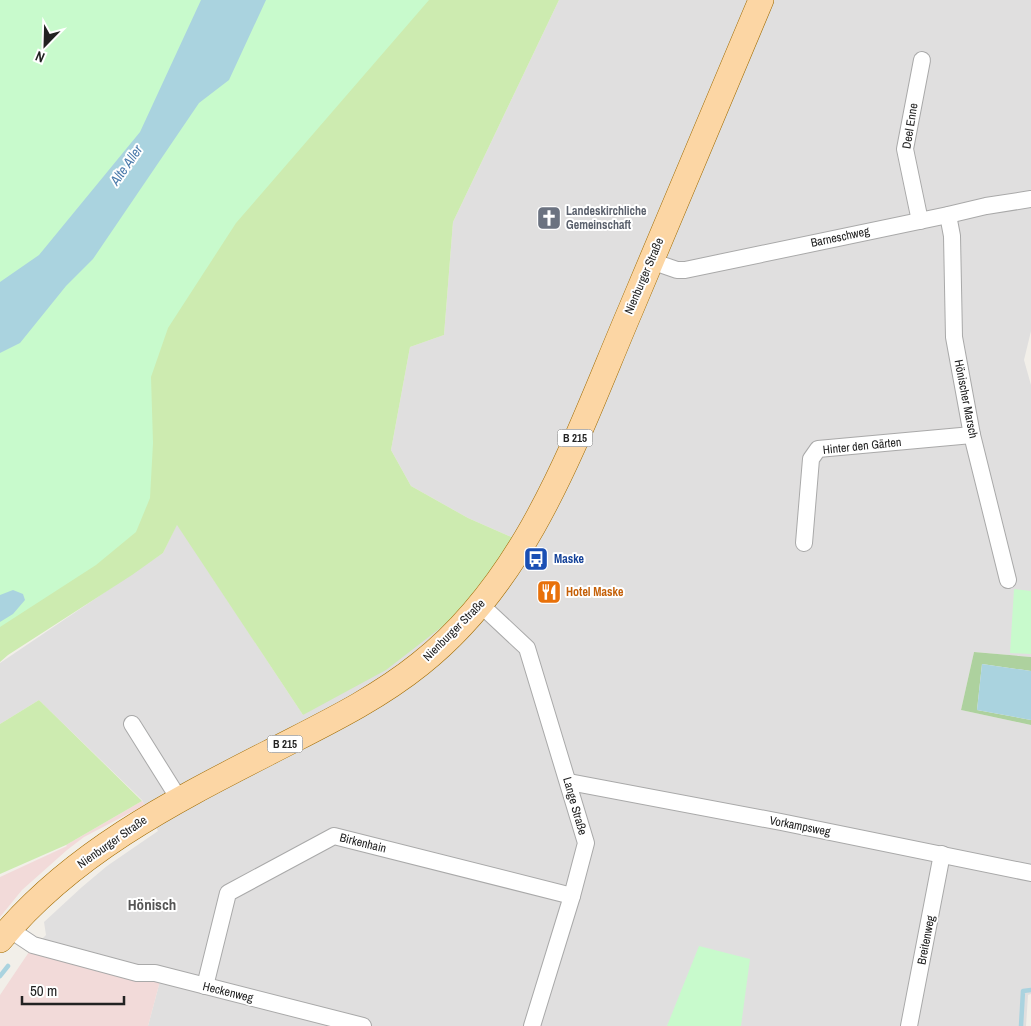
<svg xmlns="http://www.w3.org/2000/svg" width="1031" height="1026" font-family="'Archivo Narrow',sans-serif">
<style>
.residential{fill:#e0dfdf}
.commercial{fill:#f2dad9}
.grass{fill:#cdebb0}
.forest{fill:#add19e}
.park{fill:#c8facc}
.water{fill:#aad3df}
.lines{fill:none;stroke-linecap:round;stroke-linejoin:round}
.stream{stroke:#aad3df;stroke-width:4.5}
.minor-casing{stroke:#a9a9a9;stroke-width:18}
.primary-casing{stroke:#a06b00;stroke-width:26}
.minor{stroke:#fff;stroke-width:16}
.primary{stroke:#fcd6a4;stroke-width:25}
.labels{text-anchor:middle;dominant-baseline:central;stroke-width:4;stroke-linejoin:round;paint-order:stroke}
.shield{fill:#fff;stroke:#646464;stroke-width:1}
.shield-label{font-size:11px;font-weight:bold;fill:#222}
.street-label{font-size:12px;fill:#222;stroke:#fff}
.worship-label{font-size:12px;font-weight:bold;fill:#5b616d;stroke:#fff;text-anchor:start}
.transit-label{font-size:12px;font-weight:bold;fill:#164399;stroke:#fff;text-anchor:start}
.food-label{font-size:12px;font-weight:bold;fill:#c56008;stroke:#fff;text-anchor:start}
.water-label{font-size:14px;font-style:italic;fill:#4a7aab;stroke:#fff}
.quarter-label{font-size:15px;font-weight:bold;fill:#555;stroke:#fff}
</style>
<rect width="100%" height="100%" fill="#f2efe9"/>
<!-- residential -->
<polygon class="residential" points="559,0 1031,0 1031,331 1024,360 1031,385 1031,657 974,652 961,710 1031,725 1031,994 1028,995 1026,1026 148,1026 160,981 136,979 29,952 46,935 44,922 82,887 107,866 158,831 142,800 39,700 0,724 0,663 163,553 177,524 303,715 516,539 468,518 411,486 391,450 410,347 444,335 453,222"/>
<!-- commercial -->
<g class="commercial">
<polygon points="142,801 145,805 84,837 67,850 22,890 0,917 0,877 67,846 66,845"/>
<polygon points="29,952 136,979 160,981 148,1026 0,1026 0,995"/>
</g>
<!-- grass -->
<g class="grass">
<polygon points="266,0 559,0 453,222 444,335 410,347 391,450 411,486 468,518 516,539 452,619 386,670 303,715 177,525 163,553 132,575 8,655 0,662 0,353"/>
<polygon points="39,700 142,801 66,845 0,874 0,724"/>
</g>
<!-- forest -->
<polygon class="forest" points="974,652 1031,657 1031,671 982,664 977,710 1031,720 1031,725 961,710"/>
<!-- park -->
<g class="park">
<polygon points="0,0 429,0 236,223 168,328 151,377 153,443 150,498 136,532 96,565 0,627"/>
<polygon points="1014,589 1031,591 1031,654 1010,653"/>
<polygon points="699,946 750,959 741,1026 667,1026"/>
</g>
<!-- water -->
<g class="water">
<polygon points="201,0 266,0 229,80 199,103 93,259 66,286 20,343 0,353 0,282 39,255 140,132"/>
<polygon points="13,590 23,594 25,600 13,614 0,622 0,595"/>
<polygon points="982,664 1031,671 1031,720 977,710"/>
</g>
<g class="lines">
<!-- stream -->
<g class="stream">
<polyline points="0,976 8,966"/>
<polyline points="1021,1026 1023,991 1031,990"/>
</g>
<defs>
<g id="minor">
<polyline points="948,215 952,236 954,337 972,435 1008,580"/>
<polyline points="920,221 905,149 922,60"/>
<polyline points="651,261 677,270 685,270 948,215 986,206 1031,199"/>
<polyline points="804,543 811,459 818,449 972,435"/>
<polyline points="481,605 527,648 586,843 572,896 532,1026"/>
<polyline points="132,724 179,799"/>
<polyline points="569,782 781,822 1031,873"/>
<polyline points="9,929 33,945 137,973 155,973 363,1026"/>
<polyline points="205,986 228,893 334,836 572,896"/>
<polyline points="909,1026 942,854"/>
</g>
<path id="primary" d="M0 940C71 854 170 803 268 753 320 726 374 701 420 664 531 576 577 435 631 309 674 206 717 103 761 0"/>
</defs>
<!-- minor casing -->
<use href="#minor" class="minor-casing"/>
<!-- primary casing -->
<use href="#primary" class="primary-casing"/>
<!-- minor -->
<use href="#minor" class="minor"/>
<!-- primary -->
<use href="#primary" class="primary"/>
</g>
<!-- icons -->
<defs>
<symbol id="church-square" viewBox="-11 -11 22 22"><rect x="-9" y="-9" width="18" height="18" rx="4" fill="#6b7280" stroke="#fff"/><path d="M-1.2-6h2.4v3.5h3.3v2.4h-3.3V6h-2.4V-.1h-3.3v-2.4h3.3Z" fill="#fff"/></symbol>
<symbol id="bus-square" viewBox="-11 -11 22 22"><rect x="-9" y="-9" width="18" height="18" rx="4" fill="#1a4fb4" stroke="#fff"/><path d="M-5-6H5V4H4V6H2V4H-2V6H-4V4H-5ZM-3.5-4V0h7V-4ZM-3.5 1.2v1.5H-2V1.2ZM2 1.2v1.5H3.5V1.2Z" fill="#fff"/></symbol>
<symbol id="restaurant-square" viewBox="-11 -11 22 22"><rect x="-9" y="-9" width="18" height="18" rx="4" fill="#e8710a" stroke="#fff"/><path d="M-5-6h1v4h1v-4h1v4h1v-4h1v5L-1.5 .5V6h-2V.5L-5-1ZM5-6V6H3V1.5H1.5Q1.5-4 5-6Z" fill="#fff"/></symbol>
</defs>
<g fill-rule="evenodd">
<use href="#church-square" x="535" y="204" width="28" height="28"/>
<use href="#bus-square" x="522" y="545" width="28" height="28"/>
<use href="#restaurant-square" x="535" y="578" width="28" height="28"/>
</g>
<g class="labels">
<!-- shield labels -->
<g class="shield">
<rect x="557.5" y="429.5" width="35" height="17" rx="4"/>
<rect x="267.5" y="735.5" width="35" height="17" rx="4"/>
</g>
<g class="shield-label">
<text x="575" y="438">B 215</text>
<text x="285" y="744">B 215</text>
</g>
<!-- street labels -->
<g class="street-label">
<text transform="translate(910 126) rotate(-81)">Deel Enne</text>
<text transform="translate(840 237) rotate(-12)">Barneschweg</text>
<text transform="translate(644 276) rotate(-67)">Nienburger Straße</text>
<text transform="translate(966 399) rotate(79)">Hönischer Marsch</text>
<text transform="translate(862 446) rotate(-6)">Hinter den Gärten</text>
<text transform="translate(454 630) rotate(-45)">Nienburger Straße</text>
<text transform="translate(575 806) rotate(74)">Lange Straße</text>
<text transform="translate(800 826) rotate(11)">Vorkampsweg</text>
<text transform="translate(112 842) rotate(-35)">Nienburger Straße</text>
<text transform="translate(363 843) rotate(14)">Birkenhain</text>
<text transform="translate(926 940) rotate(-79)">Breitenweg</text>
<text transform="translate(228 992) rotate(14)">Heckenweg</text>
</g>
<!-- worship labels -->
<g class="worship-label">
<text x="566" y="211">Landeskirchliche<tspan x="566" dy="14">Gemeinschaft</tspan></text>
</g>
<!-- transit labels -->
<g class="transit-label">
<text x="554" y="559">Maske</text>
</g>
<!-- food labels -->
<g class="food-label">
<text x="566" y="592">Hotel Maske</text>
</g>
<!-- water labels -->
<g class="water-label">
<text transform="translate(126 165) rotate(-55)">Alte Aller</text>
</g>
<!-- quarter labels -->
<g class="quarter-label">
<text x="152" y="904">Hönisch</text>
</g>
</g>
<!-- north arrow -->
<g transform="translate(45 45) rotate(203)" stroke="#ffffff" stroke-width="4" paint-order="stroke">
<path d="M0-4L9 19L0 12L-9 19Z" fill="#222222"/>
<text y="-8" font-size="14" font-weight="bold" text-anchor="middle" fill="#222222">N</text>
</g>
<!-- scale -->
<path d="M22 996v8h102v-8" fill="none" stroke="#222222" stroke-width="2.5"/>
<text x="30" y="996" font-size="15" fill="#222222" stroke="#ffffff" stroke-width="4" paint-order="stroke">50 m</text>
</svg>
